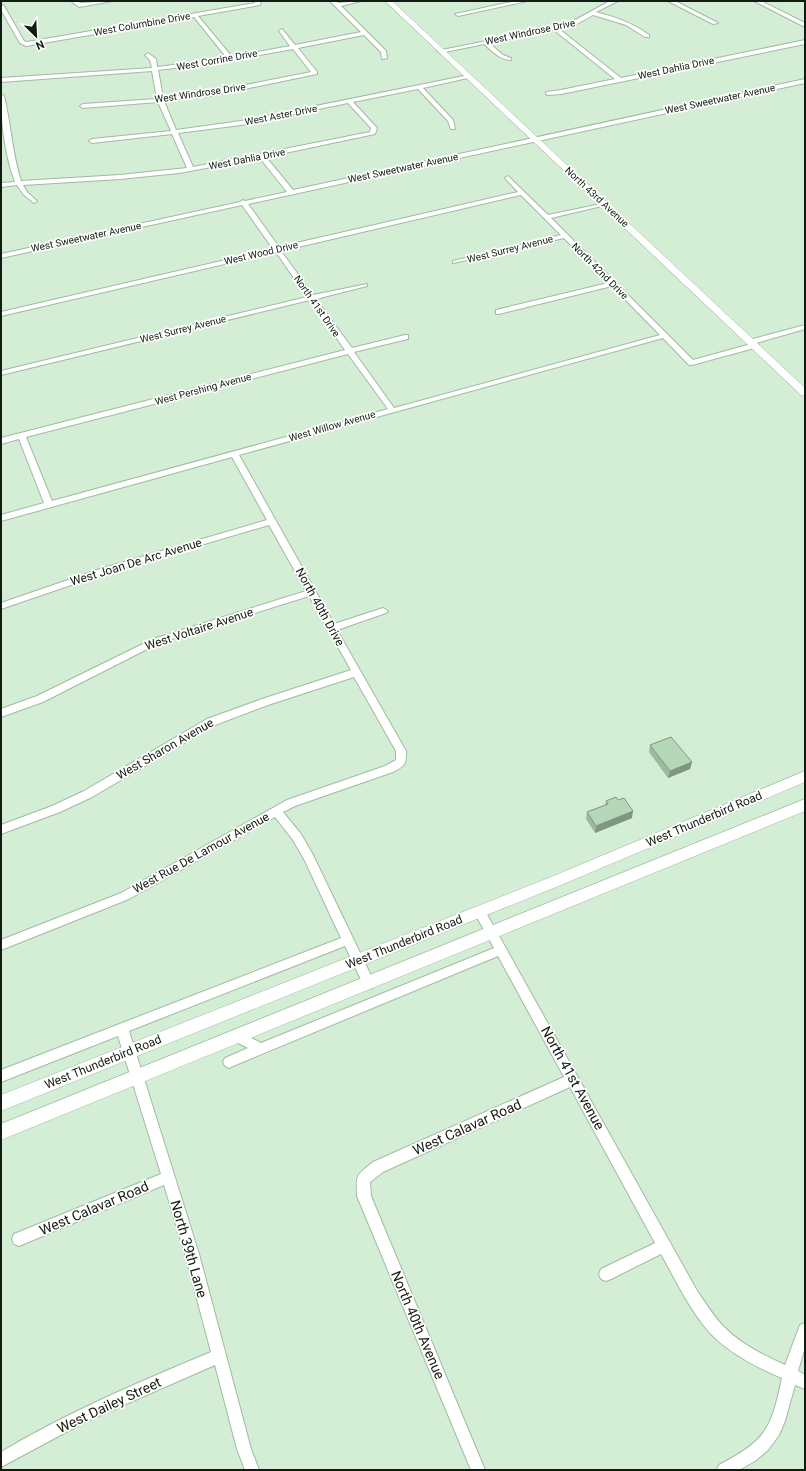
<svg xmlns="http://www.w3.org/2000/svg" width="806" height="1471" font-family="Roboto,sans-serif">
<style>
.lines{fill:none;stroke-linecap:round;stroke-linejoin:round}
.minor-casing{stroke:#a1baa3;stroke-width:2}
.major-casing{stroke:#a1baa3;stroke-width:1}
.minor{fill:#fff;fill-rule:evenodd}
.major{fill:#fff;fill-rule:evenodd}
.wall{fill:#9dba9e}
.shaded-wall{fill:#7f9781}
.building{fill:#b6d8b8;stroke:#7f9781}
.labels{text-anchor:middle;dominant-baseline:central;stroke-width:3.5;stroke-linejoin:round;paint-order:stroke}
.far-street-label{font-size:10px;fill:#121b12;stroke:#fff}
.street-label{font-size:12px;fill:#121b12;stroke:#fff}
.near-street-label{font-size:14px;fill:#121b12;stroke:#fff}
</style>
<rect width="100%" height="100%" fill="#d3eed4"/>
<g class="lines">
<defs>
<g id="minor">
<polygon points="71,1 77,1 80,3 112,1 79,7"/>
<path d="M255 1H261L260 5 198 16 232 57 290 46 279 31 282 29 295 45 361 32 330 1H336L338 3 361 1 341 6 386 51 387 58 382 59 381 52 364 35 298 48 317 72V74L210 96 164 101 176 130 241 121 469 75 472 77 423 88 453 120 455 129H451L448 121 418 89 353 102 377 128 375 134 266 157 293 190 805 79V83L248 204 279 247 518 192 505 178 508 176 548 215 606 203V205L551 218 693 360 751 344 748 342 749 340 805 325V329L756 343 759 345 758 347 692 365H689L663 338 239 455 334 624 383 608 388 611 386 613 337 630 406 751C406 766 405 765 393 772L295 806 283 812 301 834 313 855 375 984 373 988 369 989 365 988 345 946 129 1031 199 1254 251 1449 259 1470H245L237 1449 215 1365 85 1422 1 1467V1452C68 1412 139 1382 211 1352L185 1254 164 1185 19 1246 14 1244 12 1239 14 1234 161 1174 118 1036 1 1082V1070L341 938 305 861 293 840 275 817 129 899 1 950V940L121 893 287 800 385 766 396 760V751L354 677 268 705 215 725 92 797 60 812 1 834V825L52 806 84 791 207 719 262 699 351 670 309 596 159 643 43 702 1 717V709L37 696 153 639 306 591 269 525 106 573 1 609V603L100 569 267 520 232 457 1 521V515L44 503 19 439 1 444V438L345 350 310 300 1 375V371L307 297 276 252 1 316V312L273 249 242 205 1 258V254L240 202 243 200 245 201 287 192 260 158 179 173 120 179 23 185 27 192 37 201 34 203 23 194 17 185 1 187V183L15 182C5 155 1 123 1 94L4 96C11 124 12 153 21 181L120 175 187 168 172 134 92 143 89 141 92 139 171 131 158 102 83 108 80 106 83 104 157 99 152 71 1 82V78L152 68 150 60 145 55 148 53 156 59 157 67 227 58 194 17 26 46 20 43 1 10V4L4 6 24 41 27 42 255 3ZM293 49 311 72 210 92 163 98 158 70 215 63ZM348 103 371 128 370 132 193 167 178 133 241 125ZM521 195 561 235 453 261V263L564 238 608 283 496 310V314H499L612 286 660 335 394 408 354 352 408 339V335H405L352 348 316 299 367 286V284L313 295 281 251ZM348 354 388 409 52 501 26 437Z"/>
<polygon points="516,1 527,1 458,16 455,14"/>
<path d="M610 1H618L596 12C615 17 633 23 649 35V37H645L626 25 593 15 575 25 559 29 621 78 805 40V44L561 94 548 95 546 94V92L561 90 615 79 554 30 489 43 503 55 511 58V60C500 60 492 51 484 44L440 53 437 51 566 25Z"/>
<polygon points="668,1 675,1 718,23 713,24"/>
<polygon points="754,1 761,1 805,23 805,27"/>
<path d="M480 907 484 909 696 1289C705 1302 713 1316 724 1327 741 1344 763 1355 785 1365L800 1325 805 1323V1347L798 1371 805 1375V1389L795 1385 785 1421 779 1435 768 1450 755 1461 739 1470H717L719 1465C766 1440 771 1430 782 1378 758 1368 735 1356 716 1339 692 1316 677 1282 661 1254L611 1279 606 1281 601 1279 599 1274 601 1269 655 1243 570 1087 383 1172 370 1182 371 1196 485 1470H471L357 1196C356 1174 356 1176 373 1162L564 1077 498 956 233 1066 229 1068 225 1066 223 1062 225 1058 248 1048 234 1041 232 1037 234 1033 238 1031 261 1043 494 948 474 912 476 909Z"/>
</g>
<g id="major">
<polygon points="385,1 392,1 805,388 805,396 801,395"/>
<polygon points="805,771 805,782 561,885 1,1111 1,1095 551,877"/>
<polygon points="805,799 805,811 1,1140 1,1124"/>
</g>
</defs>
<!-- minor casing -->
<use href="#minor" class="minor-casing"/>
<!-- major casing -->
<use href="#major" class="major-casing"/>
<!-- minor -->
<use href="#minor" class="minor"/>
<!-- major -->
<use href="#major" class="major"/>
</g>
<!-- wall -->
<g class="wall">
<polygon points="650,745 692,762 690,769 668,778 649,752"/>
<polygon points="606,801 632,818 595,833 586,819 587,812 605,805"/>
</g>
<!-- shaded-wall -->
<g class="shaded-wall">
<polygon points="692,762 690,769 668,778 670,771"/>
<polygon points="633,811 632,818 595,833 596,826"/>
</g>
<!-- building -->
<g class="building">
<polygon points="671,737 692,762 670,771 650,745"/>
<polygon points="616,797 618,800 624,798 633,811 596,826 587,812 608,804 606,801"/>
</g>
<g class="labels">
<!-- far-street labels -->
<g class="far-street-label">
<text transform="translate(142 24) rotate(-10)">West Columbine Drive</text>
<text transform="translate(530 32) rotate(-12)">West Windrose Drive</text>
<text transform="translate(217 60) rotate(-10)">West Corrine Drive</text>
<text transform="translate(676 68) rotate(-12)">West Dahlia Drive</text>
<text transform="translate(200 93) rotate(-8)">West Windrose Drive</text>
<text transform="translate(720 99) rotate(-12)">West Sweetwater Avenue</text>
<text transform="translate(281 115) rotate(-11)">West Aster Drive</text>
<text transform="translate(247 159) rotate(-11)">West Dahlia Drive</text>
<text transform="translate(403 168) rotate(-12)">West Sweetwater Avenue</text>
<text transform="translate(597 197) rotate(43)">North 43rd Avenue</text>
<text transform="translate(86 237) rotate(-12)">West Sweetwater Avenue</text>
<text transform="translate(510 249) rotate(-14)">West Surrey Avenue</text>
<text transform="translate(261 253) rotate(-13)">West Wood Drive</text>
<text transform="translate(600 271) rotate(45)">North 42nd Drive</text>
<text transform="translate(317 306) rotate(55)">North 41st Drive</text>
<text transform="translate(183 329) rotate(-14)">West Surrey Avenue</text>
<text transform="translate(203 389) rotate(-15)">West Pershing Avenue</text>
<text transform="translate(332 426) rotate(-16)">West Willow Avenue</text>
</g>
<!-- street labels -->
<g class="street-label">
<text transform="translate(136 562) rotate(-17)">West Joan De Arc Avenue</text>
<text transform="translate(320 607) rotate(61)">North 40th Drive</text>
<text transform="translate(199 629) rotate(-18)">West Voltaire Avenue</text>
<text transform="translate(165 749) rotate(-30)">West Sharon Avenue</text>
<text transform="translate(704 819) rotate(-23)">West Thunderbird Road</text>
<text transform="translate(201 853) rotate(-29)">West Rue De Lamour Avenue</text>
<text transform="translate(404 942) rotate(-22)">West Thunderbird Road</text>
<text transform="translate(103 1062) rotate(-22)">West Thunderbird Road</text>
</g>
<!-- near-street labels -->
<g class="near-street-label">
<text transform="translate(573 1078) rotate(61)">North 41st Avenue</text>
<text transform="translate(467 1127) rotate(-24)">West Calavar Road</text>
<text transform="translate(94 1208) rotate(-23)">West Calavar Road</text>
<text transform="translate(189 1249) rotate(74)">North 39th Lane</text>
<text transform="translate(418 1325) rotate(67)">North 40th Avenue</text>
<text transform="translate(109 1405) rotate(-25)">West Dailey Street</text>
</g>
</g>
<!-- border -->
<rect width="806" height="1471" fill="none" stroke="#121b12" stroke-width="4"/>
<!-- north arrow -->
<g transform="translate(36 36) rotate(156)" stroke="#ffffff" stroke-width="3" paint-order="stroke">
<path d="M0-3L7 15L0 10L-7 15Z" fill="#121b12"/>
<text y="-6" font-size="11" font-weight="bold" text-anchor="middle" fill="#121b12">N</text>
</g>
</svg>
